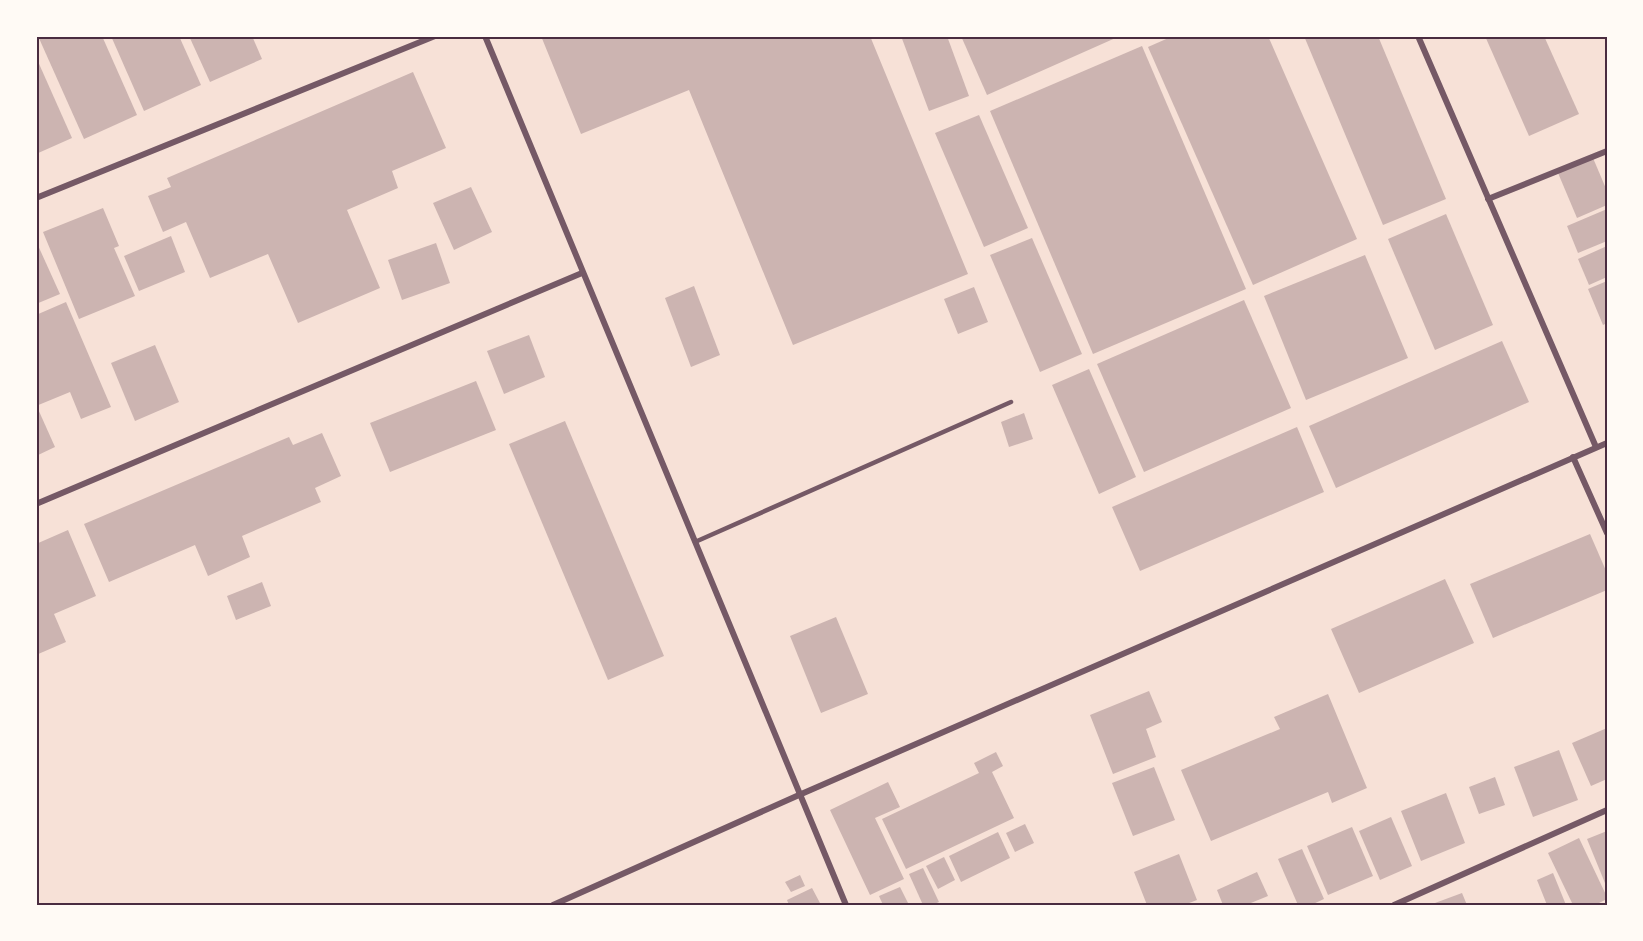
<svg xmlns="http://www.w3.org/2000/svg" width="1643" height="941" font-family="'Source Serif 4',serif">
<style>
.building{fill:#ccb4b1}
.lines{fill:none;stroke-linecap:round;stroke-linejoin:round}
.service{stroke:#755966;stroke-width:4.5}
.minor{stroke:#755966;stroke-width:6}
.neatline{fill:none;stroke:#4a2c40;stroke-width:2}
</style>
<rect width="100%" height="100%" fill="#f7e1d7"/>
<!-- building -->
<g class="building">
<polygon points="38,36 102,36 137,115 84,139"/>
<polygon points="111,36 179,36 201,85 144,111"/>
<polygon points="189,36 252,36 262,59 210,82"/>
<polygon points="541,36 870,36 968,274 793,345 689,90 581,134"/>
<polygon points="901,36 947,36 969,96 929,111"/>
<polygon points="961,36 1120,36 987,95"/>
<polygon points="1173,36 1268,36 1357,239 1253,285 1148,47"/>
<polygon points="1304,36 1378,36 1446,199 1383,225"/>
<polygon points="1485,36 1544,36 1579,114 1529,136"/>
<polygon points="1142,46 1246,289 1093,354 990,111"/>
<polygon points="36,57 72,138 36,154"/>
<polygon points="413,72 446,148 392,171 398,188 347,210 380,288 298,323 268,254 210,278 186,222 163,232 148,196 171,187 167,178"/>
<polygon points="979,115 1028,228 984,247 935,133"/>
<polygon points="1593,158 1607,191 1607,205 1577,218 1558,173"/>
<polygon points="471,187 492,232 454,250 433,203"/>
<polygon points="103,208 119,246 114,248 135,296 79,319 43,232"/>
<polygon points="1607,209 1607,241 1578,253 1567,226"/>
<polygon points="1446,214 1493,325 1435,350 1388,239"/>
<polygon points="171,236 185,272 139,291 124,256"/>
<polygon points="1032,238 1082,354 1040,372 990,255"/>
<polygon points="36,241 60,294 36,304"/>
<polygon points="436,243 450,283 402,300 388,260"/>
<polygon points="1607,246 1607,277 1589,285 1578,259"/>
<polygon points="1365,255 1408,358 1306,400 1264,296"/>
<polygon points="1607,281 1607,323 1603,325 1588,289"/>
<polygon points="694,286 720,355 691,367 665,298"/>
<polygon points="974,287 988,322 958,334 944,299"/>
<polygon points="1244,300 1291,408 1144,472 1097,364"/>
<polygon points="66,302 111,407 81,419 70,392 36,406 36,315"/>
<polygon points="529,335 545,377 504,394 487,351"/>
<polygon points="1502,341 1529,402 1336,488 1309,426"/>
<polygon points="155,345 179,402 135,421 111,363"/>
<polygon points="1089,369 1136,477 1099,494 1052,385"/>
<polygon points="476,381 496,430 390,472 370,423"/>
<polygon points="38,409 55,447 36,456 36,411"/>
<polygon points="1024,413 1033,439 1009,447 1001,422"/>
<polygon points="565,421 664,656 608,680 509,444"/>
<polygon points="1297,427 1324,492 1140,571 1112,507"/>
<polygon points="322,433 341,476 315,488 321,502 242,536 250,557 208,576 195,545 109,582 84,524 289,437 293,445"/>
<polygon points="68,530 96,596 54,614 66,642 36,655 36,544"/>
<polygon points="1590,534 1607,573 1607,590 1493,638 1470,584"/>
<polygon points="1445,579 1474,643 1359,693 1331,629"/>
<polygon points="262,582 271,606 236,620 227,596"/>
<polygon points="836,617 868,694 821,713 790,636"/>
<polygon points="1149,691 1162,722 1146,729 1156,757 1113,774 1090,715"/>
<polygon points="1328,694 1367,788 1332,803 1328,792 1211,841 1181,770 1280,729 1274,717"/>
<polygon points="1607,728 1607,779 1591,786 1572,743"/>
<polygon points="1559,750 1578,800 1533,817 1514,767"/>
<polygon points="996,752 1003,766 992,772 1014,818 906,869 882,819 979,773 974,763"/>
<polygon points="1154,767 1175,820 1133,836 1112,783"/>
<polygon points="1495,777 1505,805 1479,814 1469,787"/>
<polygon points="888,782 900,807 875,818 904,879 870,895 830,810"/>
<polygon points="1446,793 1465,843 1421,861 1401,811"/>
<polygon points="1391,817 1412,866 1380,880 1359,831"/>
<polygon points="1025,824 1034,843 1015,852 1006,833"/>
<polygon points="1352,827 1373,876 1328,895 1307,846"/>
<polygon points="1607,831 1607,888 1587,839"/>
<polygon points="998,832 1010,858 961,882 949,856"/>
<polygon points="1579,838 1607,897 1607,899 1595,905 1573,905 1548,853"/>
<polygon points="1302,849 1324,899 1311,905 1298,905 1278,859"/>
<polygon points="1179,854 1197,900 1184,905 1147,905 1134,872"/>
<polygon points="944,857 955,880 938,889 926,866"/>
<polygon points="923,868 939,902 932,905 923,905 909,874"/>
<polygon points="1257,872 1268,896 1246,905 1223,905 1217,890"/>
<polygon points="1553,873 1566,905 1547,905 1537,880"/>
<polygon points="800,875 805,886 791,892 785,882"/>
<polygon points="900,887 909,905 883,905 879,896"/>
<polygon points="812,888 820,903 789,905 787,900"/>
<polygon points="1462,893 1467,905 1435,905 1435,903"/>
</g>
<g class="lines">
<!-- service -->
<polyline class="service" points="695,542 1011,402"/>
<!-- minor -->
<g class="minor">
<polyline points="485,36 846,905"/>
<polyline points="1418,36 1596,447"/>
<polyline points="36,198 435,36"/>
<polyline points="1488,199 1607,151"/>
<polyline points="1573,457 1607,533"/>
<polyline points="36,504 582,273"/>
<polyline points="553,905 799,795 1607,443"/>
<polyline points="1394,905 1607,810"/>
</g>
</g>
<!-- border -->
<rect width="1643" height="941" fill="none" stroke="#fffaf5" stroke-width="75"/>
<rect x="38" y="38" width="1568" height="866" class="neatline"/>
</svg>
